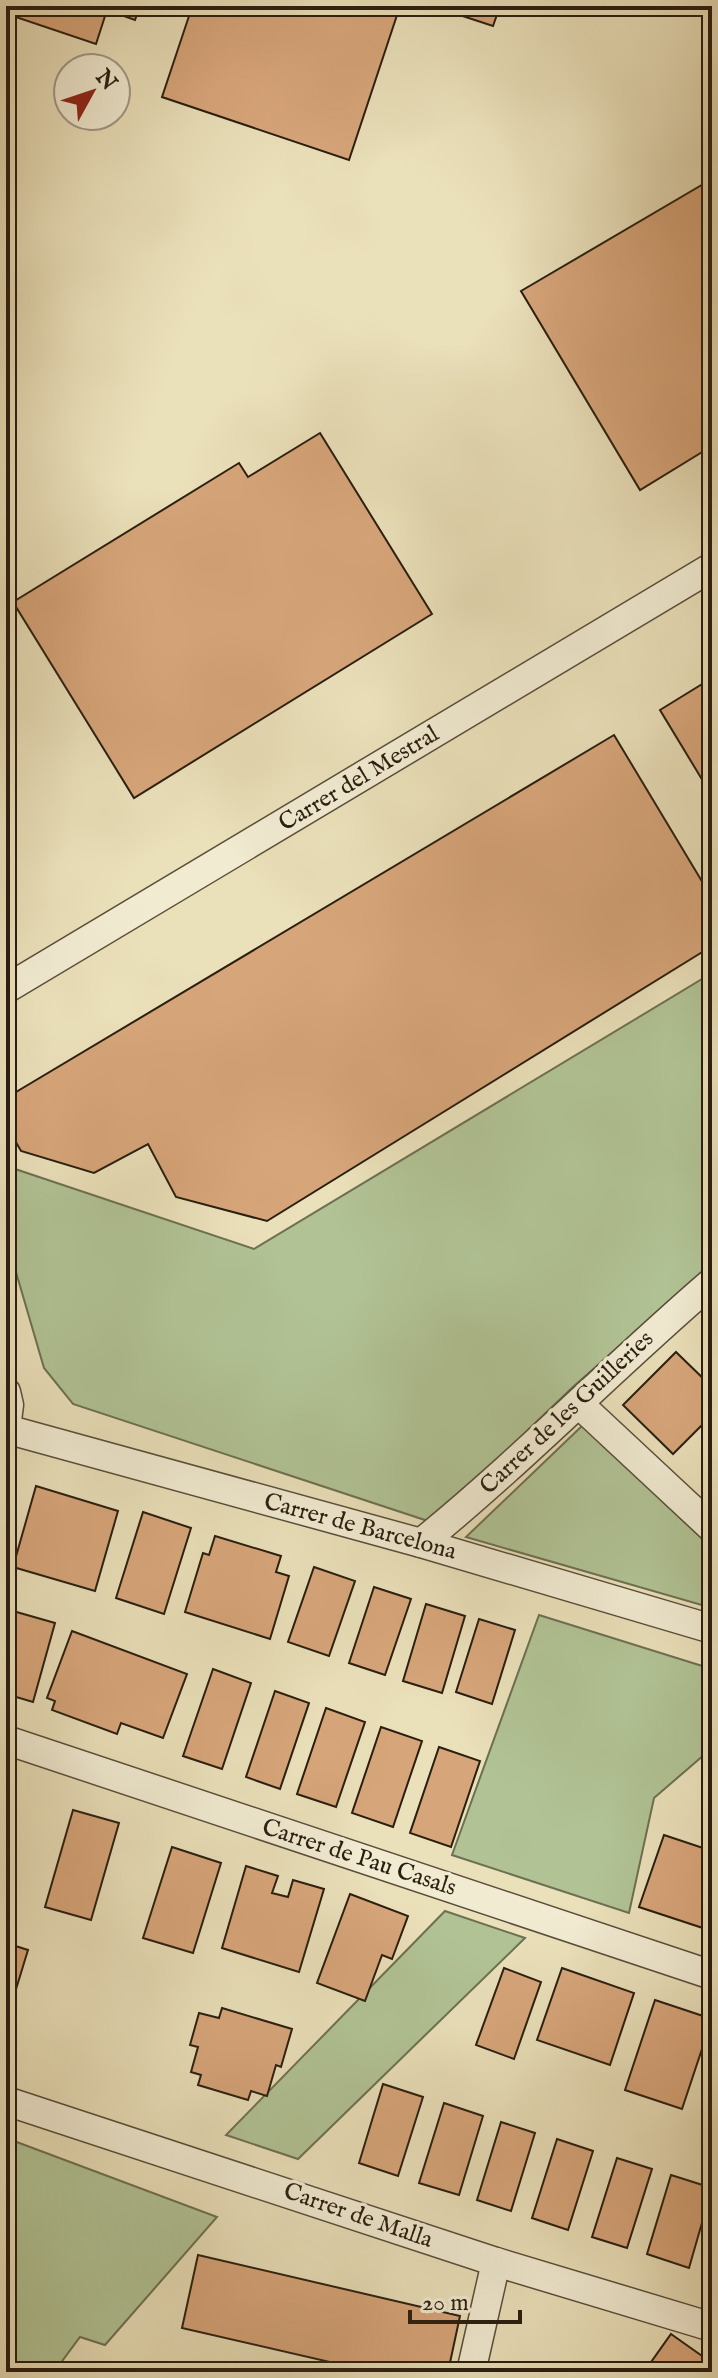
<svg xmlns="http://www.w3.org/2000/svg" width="718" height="2378" font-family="'IM FELL English',serif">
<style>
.park{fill:#b1c395;stroke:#6d7052;stroke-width:2}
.building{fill:#d7a57a;stroke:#291e10;stroke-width:2}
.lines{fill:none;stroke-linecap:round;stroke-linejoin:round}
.minor-casing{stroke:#594e3a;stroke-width:31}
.minor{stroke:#f1ebd2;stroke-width:28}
.labels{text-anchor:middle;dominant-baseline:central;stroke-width:7;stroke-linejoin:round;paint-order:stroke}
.street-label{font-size:24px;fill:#291e10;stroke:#f1ebd2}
</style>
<rect width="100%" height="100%" fill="#eae0ba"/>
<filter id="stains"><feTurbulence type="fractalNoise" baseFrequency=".0025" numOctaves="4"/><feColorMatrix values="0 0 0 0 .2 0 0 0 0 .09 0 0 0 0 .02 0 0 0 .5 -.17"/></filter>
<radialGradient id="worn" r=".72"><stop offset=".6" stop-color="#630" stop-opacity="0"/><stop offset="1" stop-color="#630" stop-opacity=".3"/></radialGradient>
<!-- park -->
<g class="park">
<polygon points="712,973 712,1265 574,1386 431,1522 73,1404 44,1368 6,1238 6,1166 254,1249"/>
<polygon points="583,1425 712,1548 712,1608 466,1537"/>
<polygon points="539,1615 712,1669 712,1748 654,1798 629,1913 452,1855"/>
<polygon points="445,1911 525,1938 298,2159 226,2135"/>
<polygon points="6,2138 217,2217 105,2345 80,2337 54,2372 6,2372"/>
</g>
<!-- building -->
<g class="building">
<polygon points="6,6 140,6 135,20 107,10 96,44 10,15 6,26"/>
<polygon points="189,6 400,6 349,160 162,97 192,7"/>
<polygon points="432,6 500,6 493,26"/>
<polygon points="712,179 712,446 640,490 521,291"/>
<polygon points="320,433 432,614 134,798 13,602 239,463 248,477"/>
<polygon points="712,678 712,796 660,710"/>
<polygon points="614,735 712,898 712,946 267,1221 176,1197 148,1144 94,1173 21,1151 6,1125 6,1098"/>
<polygon points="676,1352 712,1387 712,1415 673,1454 623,1405"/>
<polygon points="36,1486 118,1511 95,1591 13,1567"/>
<polygon points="143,1512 191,1528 164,1614 116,1598"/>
<polygon points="215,1536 281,1556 276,1572 289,1576 270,1639 185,1612 203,1553 209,1555"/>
<polygon points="314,1567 355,1581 329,1656 288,1642"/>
<polygon points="374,1587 411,1599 385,1675 349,1663"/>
<polygon points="426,1604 465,1616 442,1693 403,1681"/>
<polygon points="6,1609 55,1623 33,1702 6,1694"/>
<polygon points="479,1619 515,1630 492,1704 456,1692"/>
<polygon points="72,1631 187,1674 163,1738 121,1723 117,1734 52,1710 55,1701 47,1698"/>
<polygon points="213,1669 251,1683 222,1769 183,1756"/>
<polygon points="275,1691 309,1703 280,1789 246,1777"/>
<polygon points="326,1708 365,1722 336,1807 297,1794"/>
<polygon points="381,1727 422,1741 393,1827 352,1813"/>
<polygon points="439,1747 480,1761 451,1847 410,1833"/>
<polygon points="73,1810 119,1823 91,1920 45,1907"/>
<polygon points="664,1835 712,1851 712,1931 639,1907"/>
<polygon points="172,1847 221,1863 193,1953 143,1938"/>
<polygon points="246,1866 278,1876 272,1893 288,1897 293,1880 324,1889 299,1972 222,1948"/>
<polygon points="350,1894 408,1916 392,1959 382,1955 365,2001 317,1983"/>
<polygon points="6,1943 28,1950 6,2022"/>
<polygon points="504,1968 541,1982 514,2059 476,2045"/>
<polygon points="562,1968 634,1993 610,2065 537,2040"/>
<polygon points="655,2000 712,2019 682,2109 625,2090"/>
<polygon points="222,2008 292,2029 281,2067 276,2065 267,2096 251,2091 248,2100 198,2085 201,2075 191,2072 198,2047 190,2045 199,2013 219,2018"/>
<polygon points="383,2084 423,2097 398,2176 359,2163"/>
<polygon points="444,2103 483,2116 459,2195 419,2183"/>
<polygon points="501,2122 535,2133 511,2211 477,2200"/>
<polygon points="557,2139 593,2151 568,2230 532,2218"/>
<polygon points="617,2158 652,2169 627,2248 592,2237"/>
<polygon points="671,2175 712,2188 689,2268 647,2254"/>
<polygon points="198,2255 460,2316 448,2372 373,2372 182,2328"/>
<polygon points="671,2334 712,2363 712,2372 644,2372"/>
</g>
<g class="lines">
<defs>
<g id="minor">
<polyline points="6,989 712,567"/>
<polyline points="6,1392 9,1405 6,1428"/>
<polyline points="579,1404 712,1528"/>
<polyline points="6,1429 421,1543 712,1629"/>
<path d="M421 1543C523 1460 613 1367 712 1282"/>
<polyline points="6,1740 712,1975"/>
<polyline points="6,2101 496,2262 712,2327"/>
<polyline points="471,2372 496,2262"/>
</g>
</defs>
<!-- minor casing -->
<use href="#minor" class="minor-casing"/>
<!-- minor -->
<use href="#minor" class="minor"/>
</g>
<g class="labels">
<!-- street labels -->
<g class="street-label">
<text transform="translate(359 779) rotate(-31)">Carrer del Mestral</text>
<text transform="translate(567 1413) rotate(-43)">Carrer de les Guilleries</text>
<text transform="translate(360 1527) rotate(15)">Carrer de Barcelona</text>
<text transform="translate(359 1858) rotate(18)">Carrer de Pau Casals</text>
<text transform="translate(358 2216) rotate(19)">Carrer de Malla</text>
</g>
</g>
<!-- margin -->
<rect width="718" height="2378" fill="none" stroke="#eae0ba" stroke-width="32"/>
<rect x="8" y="8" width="702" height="2362" fill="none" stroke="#291e10" stroke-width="4"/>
<rect x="16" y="16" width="686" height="2346" fill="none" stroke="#291e10" stroke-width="2"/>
<!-- north arrow -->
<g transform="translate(92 92) rotate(50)"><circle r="38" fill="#f1ebd2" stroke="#a19984" stroke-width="2"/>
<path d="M0-6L14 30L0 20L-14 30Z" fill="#8f2418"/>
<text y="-12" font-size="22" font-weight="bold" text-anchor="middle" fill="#291e10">N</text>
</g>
<!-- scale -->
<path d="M410 2310v12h110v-12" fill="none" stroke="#291e10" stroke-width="4"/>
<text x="422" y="2310" font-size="24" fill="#291e10" stroke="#f1ebd2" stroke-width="6" paint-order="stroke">20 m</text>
<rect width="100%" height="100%" filter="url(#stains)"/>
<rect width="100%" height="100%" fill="url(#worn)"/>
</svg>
